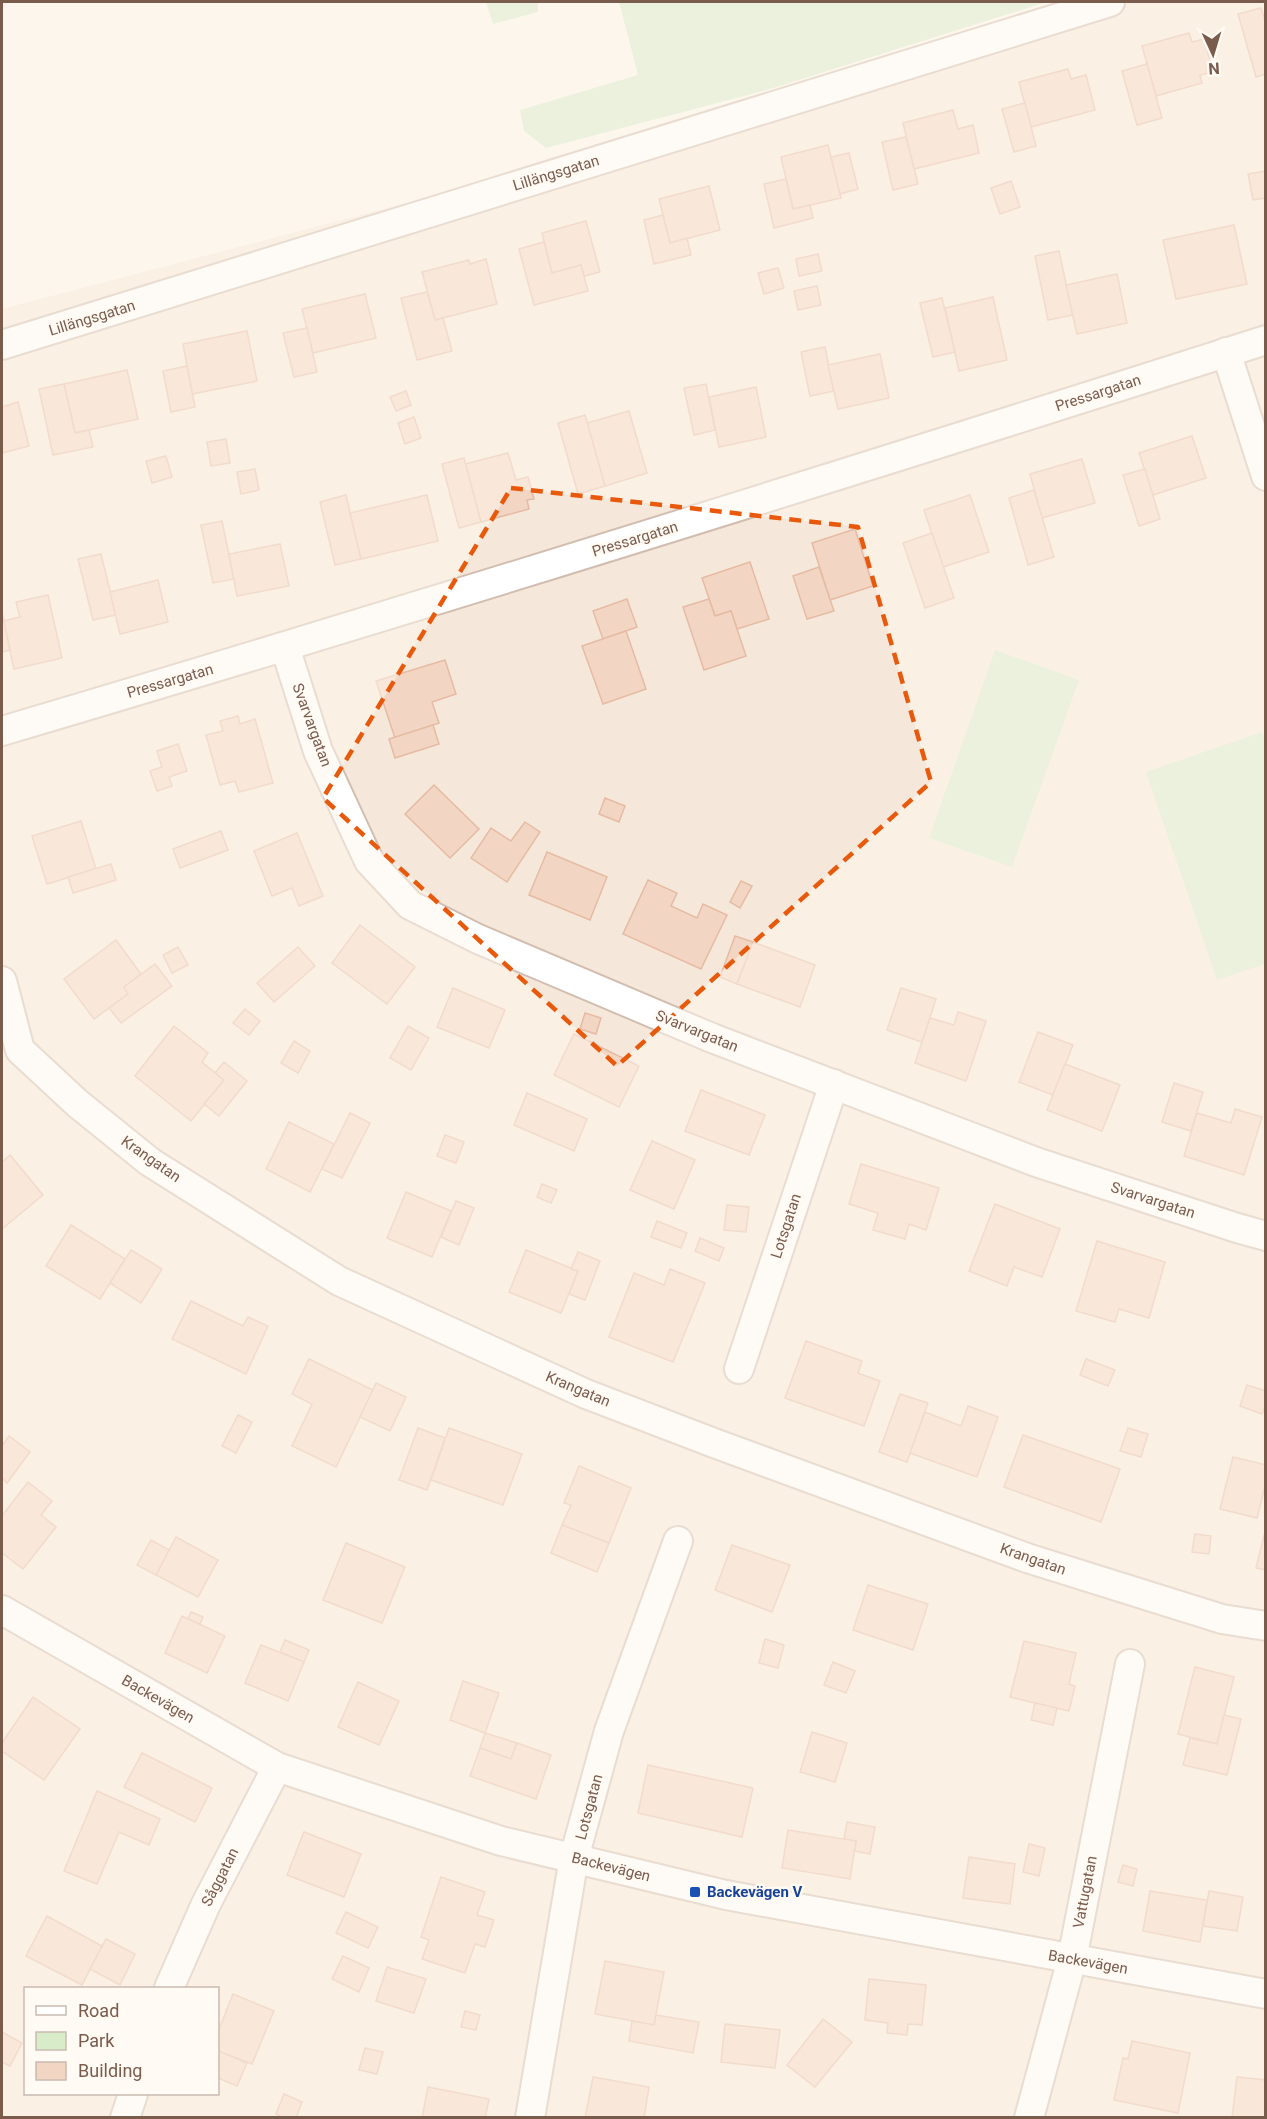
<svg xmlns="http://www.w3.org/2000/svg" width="1267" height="2119" font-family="Roboto,sans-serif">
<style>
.residential{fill:#f5e8da;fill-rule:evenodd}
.green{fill:#d8ecc9}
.building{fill:#f3d5c3;stroke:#e6bba3;stroke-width:1.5}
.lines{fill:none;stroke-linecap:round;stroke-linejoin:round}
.minor-casing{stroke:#d1beb0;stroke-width:32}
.minor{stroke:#fff;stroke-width:28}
.marked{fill:none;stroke:#e8590c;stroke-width:4.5;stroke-dasharray:12 8;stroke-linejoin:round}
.transit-dot{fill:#1a4fb4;stroke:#fffaf3;stroke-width:2}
.labels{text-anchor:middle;stroke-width:5;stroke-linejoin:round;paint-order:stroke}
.street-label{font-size:15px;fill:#7a5c4d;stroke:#fffaf3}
.transit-label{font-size:15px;font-weight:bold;fill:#164399;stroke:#fffaf3;text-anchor:start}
</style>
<rect width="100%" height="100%" fill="#fdf6ec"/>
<path class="residential" d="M1089,2H1265V2117L2,2118V309L441,194ZM26,1988H218V2094H26Z"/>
<g class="green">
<polygon points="486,2 538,2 538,12 493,24"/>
<polygon points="619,2 1047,2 767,90 546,148 524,131 520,110 638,75"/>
<polygon points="995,650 1079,680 1012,867 929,838"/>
<polygon points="1262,732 1266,741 1265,964 1217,980 1146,772"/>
</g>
<g class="building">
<polygon points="1261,8 1266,23 1266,74 1256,77 1238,14"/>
<polygon points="1189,33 1192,42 1204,39 1213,72 1200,75 1202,83 1156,96 1142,46"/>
<polygon points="1147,64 1162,118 1137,125 1122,71"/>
<polygon points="1068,69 1071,79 1086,75 1095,110 1031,127 1019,82"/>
<polygon points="1025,103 1036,146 1014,152 1002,109"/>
<polygon points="953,110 958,129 973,125 979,153 914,169 903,123"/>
<polygon points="906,137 918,184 893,190 882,142"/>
<polygon points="828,145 841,198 793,209 781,157"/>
<polygon points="849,153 858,189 840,194 831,157"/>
<polygon points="1266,171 1266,198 1253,200 1248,174"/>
<polygon points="786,179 793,209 810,205 813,218 774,228 764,184"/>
<polygon points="1011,181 1020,207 1000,214 991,188"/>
<polygon points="709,186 720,230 670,243 659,199"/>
<polygon points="663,215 670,243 687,238 691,255 654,264 644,220"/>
<polygon points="586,221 600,272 584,276 581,265 552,273 542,233"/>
<polygon points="1234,225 1247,284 1176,299 1163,240"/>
<polygon points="544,242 552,273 581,265 588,291 534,305 519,249"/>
<polygon points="1059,251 1073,315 1048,320 1035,256"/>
<polygon points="818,254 822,271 799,276 796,259"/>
<polygon points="486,259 497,304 435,320 422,272 469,260 470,264"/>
<polygon points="778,268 784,288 764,294 758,273"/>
<polygon points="1117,274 1127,323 1077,334 1066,285"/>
<polygon points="817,286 821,305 798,310 794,291"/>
<polygon points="427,292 435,320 443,318 452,351 417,360 401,298"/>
<polygon points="365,294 376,338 313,353 302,309"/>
<polygon points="993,297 1007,360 959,371 945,308"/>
<polygon points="942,298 955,352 933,357 920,303"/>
<polygon points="307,328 317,372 294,377 283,333"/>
<polygon points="247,331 257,381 192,394 183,344"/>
<polygon points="825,347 834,391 810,396 801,352"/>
<polygon points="880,354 889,398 838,409 828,365"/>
<polygon points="187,366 195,407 171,412 163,371"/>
<polygon points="127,370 138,419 75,433 64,384"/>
<polygon points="64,384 75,433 89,430 93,447 53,455 39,389"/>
<polygon points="706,384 715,430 694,435 684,388"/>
<polygon points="756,387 766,437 719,447 709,397"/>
<polygon points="406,391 411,405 396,411 390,397"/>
<polygon points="18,402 29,446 2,453 2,407"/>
<polygon points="629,411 647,473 605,486 587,423"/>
<polygon points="585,415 605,486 578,494 558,423"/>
<polygon points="414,417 421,438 405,444 398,423"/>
<polygon points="1192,436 1206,478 1153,495 1139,453"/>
<polygon points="226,439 230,463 211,466 207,442"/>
<polygon points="508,453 516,480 528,477 534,499 527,500 529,509 481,522 465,464"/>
<polygon points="166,456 172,477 152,483 146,461"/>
<polygon points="464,458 481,522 459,528 442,464"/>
<polygon points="1082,459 1095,503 1042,518 1030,474"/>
<polygon points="255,469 259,490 241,494 237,472"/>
<polygon points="1145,469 1160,519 1139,526 1123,475"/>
<polygon points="1034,490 1054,557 1028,565 1009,498"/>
<polygon points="346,495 361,559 335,565 320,502"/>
<polygon points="427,495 438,541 361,559 350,513"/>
<polygon points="970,495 989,552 943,567 924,510"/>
<polygon points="222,521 234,579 213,583 201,525"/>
<polygon points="855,529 873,586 830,600 812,543"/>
<polygon points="932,533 954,598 925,608 903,543"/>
<polygon points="280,544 289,586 237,596 229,554"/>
<polygon points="101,554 116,615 93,620 78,559"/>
<polygon points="750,562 769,619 737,629 731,611 715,616 702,578"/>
<polygon points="819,567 834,611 807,619 793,576"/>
<polygon points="158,580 168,622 120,634 110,592"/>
<polygon points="48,595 62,658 14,669 3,621 20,617 16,602"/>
<polygon points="627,599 637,627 603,639 593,611"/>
<polygon points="709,599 715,616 731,611 746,656 704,670 683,607"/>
<polygon points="2,612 10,650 2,652"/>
<polygon points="626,631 646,689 603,704 582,646"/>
<polygon points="445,660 456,694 432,702 439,723 395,738 376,681"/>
<polygon points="238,716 240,724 255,719 273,783 239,792 235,781 220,785 206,735 223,731 220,721"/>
<polygon points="433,725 439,744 395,758 389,739"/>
<polygon points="178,744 187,771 169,777 172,786 157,791 150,771 162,767 157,751"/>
<polygon points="434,785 479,829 450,858 405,814"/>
<polygon points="605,798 625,806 619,822 599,814"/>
<polygon points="81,821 96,869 47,884 32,836"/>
<polygon points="525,822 540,832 507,882 471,858 491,828 511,841"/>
<polygon points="221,831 228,850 180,868 173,849"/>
<polygon points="297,833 323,896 299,906 292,888 272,896 254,851"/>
<polygon points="547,852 607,877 590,920 529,895"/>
<polygon points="111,864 116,880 73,893 68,877"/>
<polygon points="648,880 677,893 671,906 697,918 703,904 727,915 701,969 623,934"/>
<polygon points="741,881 752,886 740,908 730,902"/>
<polygon points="360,925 415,967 387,1004 332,963"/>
<polygon points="735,936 753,942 737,984 720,977"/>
<polygon points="116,940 141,974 124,987 128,994 94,1019 64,979"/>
<polygon points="753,942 815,965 800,1007 737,984"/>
<polygon points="178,947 188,965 172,973 163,955"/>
<polygon points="298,947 315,966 274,1002 257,983"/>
<polygon points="155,964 172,986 121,1023 109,1008 128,994 124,987"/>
<polygon points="453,988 505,1010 489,1048 437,1027"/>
<polygon points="901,988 936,999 922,1042 887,1030"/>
<polygon points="245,1009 260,1021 249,1035 233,1023"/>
<polygon points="958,1012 986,1021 966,1081 915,1063 930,1018 954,1025"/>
<polygon points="585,1013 601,1018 596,1034 580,1029"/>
<polygon points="174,1026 208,1053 202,1062 224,1080 191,1121 135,1076"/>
<polygon points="408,1026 429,1038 411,1070 390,1058"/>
<polygon points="1038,1032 1073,1045 1053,1095 1019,1082"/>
<polygon points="574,1034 639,1066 619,1107 554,1075"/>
<polygon points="294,1041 310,1051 298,1073 281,1063"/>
<polygon points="224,1062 247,1081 219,1116 204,1104 224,1080 215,1073"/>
<polygon points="1065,1064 1120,1085 1102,1131 1047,1110"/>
<polygon points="1174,1083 1203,1092 1191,1131 1162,1122"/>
<polygon points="701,1090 765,1115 749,1155 685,1131"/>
<polygon points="527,1093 587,1119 574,1151 514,1125"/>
<polygon points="1235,1109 1262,1117 1244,1175 1184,1156 1197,1113 1231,1123"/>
<polygon points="350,1113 370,1123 342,1178 322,1169"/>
<polygon points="289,1122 334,1144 310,1192 266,1169"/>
<polygon points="445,1135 464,1142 456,1163 437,1156"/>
<polygon points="652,1141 695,1160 674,1209 630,1190"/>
<polygon points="10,1155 43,1195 2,1229 2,1162"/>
<polygon points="861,1164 939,1188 926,1230 909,1224 905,1239 873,1230 878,1213 849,1204"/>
<polygon points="542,1184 557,1190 551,1203 537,1197"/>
<polygon points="406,1192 451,1211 432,1257 387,1238"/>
<polygon points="456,1201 474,1208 459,1245 441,1237"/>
<polygon points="995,1204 1060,1229 1042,1277 1014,1267 1007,1286 969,1271"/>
<polygon points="727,1205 749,1207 746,1232 724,1230"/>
<polygon points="657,1221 687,1233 681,1248 651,1237"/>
<polygon points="71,1225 125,1259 100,1299 46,1266"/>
<polygon points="700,1238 724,1248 719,1261 695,1251"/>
<polygon points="1097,1241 1165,1262 1149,1318 1119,1309 1115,1322 1076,1311"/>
<polygon points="131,1250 162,1269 141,1303 110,1283"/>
<polygon points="526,1250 578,1271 561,1313 509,1292"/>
<polygon points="578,1252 600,1261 585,1300 569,1294 578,1271 571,1269"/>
<polygon points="670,1269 705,1283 673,1362 609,1337 634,1273 664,1285"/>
<polygon points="191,1301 243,1326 248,1317 268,1326 246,1374 172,1339"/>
<polygon points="806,1341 862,1361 858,1373 880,1381 864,1426 785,1398"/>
<polygon points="309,1359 373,1390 336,1467 292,1446 312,1404 292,1394"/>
<polygon points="1086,1359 1115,1370 1108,1386 1080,1375"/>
<polygon points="376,1383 406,1397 390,1431 360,1417"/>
<polygon points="1247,1385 1266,1391 1266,1404 1262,1414 1240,1406"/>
<polygon points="900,1394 928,1403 907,1462 879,1452"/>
<polygon points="968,1406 998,1417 977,1477 910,1453 925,1412 961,1426"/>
<polygon points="238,1415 252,1422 236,1453 222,1446"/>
<polygon points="418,1428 445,1438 427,1490 399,1480"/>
<polygon points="449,1428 522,1454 503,1505 431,1480"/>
<polygon points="1128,1428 1148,1434 1141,1457 1120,1451"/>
<polygon points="1023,1435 1120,1469 1101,1522 1004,1487"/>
<polygon points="9,1436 30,1452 7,1483 2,1478 2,1446"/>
<polygon points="1233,1457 1266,1465 1266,1482 1257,1518 1220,1509"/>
<polygon points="579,1466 631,1488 609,1543 562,1525 571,1505 564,1503"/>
<polygon points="28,1482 52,1501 41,1515 56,1527 23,1569 2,1553 2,1516"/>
<polygon points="562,1525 609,1543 597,1572 551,1553"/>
<polygon points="1265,1532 1266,1532 1266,1570 1256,1568"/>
<polygon points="1195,1534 1211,1536 1209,1554 1192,1552"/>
<polygon points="176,1537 218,1560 198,1597 156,1575"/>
<polygon points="151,1540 169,1550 156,1575 137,1565"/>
<polygon points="346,1543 405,1567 382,1623 323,1600"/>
<polygon points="732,1545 790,1565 772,1612 715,1590"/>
<polygon points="868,1585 928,1604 913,1650 853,1630"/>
<polygon points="191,1612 203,1617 200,1624 188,1619"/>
<polygon points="182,1616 225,1636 207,1673 165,1653"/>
<polygon points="765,1639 784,1645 778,1668 759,1663"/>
<polygon points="285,1640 309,1650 304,1662 280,1652"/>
<polygon points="1024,1641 1076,1653 1069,1684 1075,1686 1069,1711 1010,1697"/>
<polygon points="261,1645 304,1662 288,1701 245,1683"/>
<polygon points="833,1662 855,1671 846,1693 824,1685"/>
<polygon points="1195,1667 1234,1677 1217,1744 1178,1734"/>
<polygon points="463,1681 499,1693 485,1733 450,1720"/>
<polygon points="358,1682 399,1701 379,1745 338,1727"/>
<polygon points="33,1697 80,1729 44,1780 2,1751 2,1743"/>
<polygon points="1035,1703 1057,1708 1053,1725 1031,1720"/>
<polygon points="1224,1715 1241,1719 1227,1775 1183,1765 1190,1738 1217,1744"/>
<polygon points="812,1732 847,1743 835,1782 800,1772"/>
<polygon points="485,1733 517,1743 511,1759 480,1748"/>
<polygon points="517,1743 551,1755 536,1799 470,1776 480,1748 511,1759"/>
<polygon points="142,1753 212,1788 195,1822 124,1787"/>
<polygon points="648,1765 753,1788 742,1837 638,1813"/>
<polygon points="97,1791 160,1819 149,1845 119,1832 97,1884 64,1871"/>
<polygon points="847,1822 875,1827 870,1854 854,1851 856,1841 844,1839"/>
<polygon points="788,1830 856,1841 850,1879 782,1868"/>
<polygon points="304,1832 361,1854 344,1897 287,1875"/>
<polygon points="1029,1844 1045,1848 1039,1876 1023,1872"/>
<polygon points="969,1857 1015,1864 1010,1904 963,1898"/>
<polygon points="1123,1865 1137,1869 1133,1886 1118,1882"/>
<polygon points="441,1877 485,1892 477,1915 494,1920 485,1947 475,1944 465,1973 422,1959 429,1940 421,1937"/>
<polygon points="1150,1891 1207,1900 1200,1942 1143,1931"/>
<polygon points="1209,1891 1243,1897 1237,1931 1203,1926"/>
<polygon points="346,1912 378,1927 368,1948 336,1933"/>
<polygon points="47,1916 102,1946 82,1985 26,1956"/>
<polygon points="106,1939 135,1954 120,1985 90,1969"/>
<polygon points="343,1956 369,1968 359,1992 332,1979"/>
<polygon points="605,1961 664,1972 654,2025 595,2014"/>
<polygon points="387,1967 426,1979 414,2013 376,2001"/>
<polygon points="869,1979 926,1985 922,2025 908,2024 907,2035 887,2033 888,2023 865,2020"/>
<polygon points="233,1994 274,2011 252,2064 218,2051 218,2032"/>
<polygon points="465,2011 480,2015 476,2030 461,2027"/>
<polygon points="656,2015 699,2022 693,2053 629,2041 632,2021 654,2025"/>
<polygon points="823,2019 852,2042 815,2087 787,2065"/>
<polygon points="725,2024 780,2030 775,2068 721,2062"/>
<polygon points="2,2032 22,2043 10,2066 2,2062"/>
<polygon points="1132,2041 1190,2053 1178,2113 1114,2100 1123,2058 1128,2059"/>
<polygon points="365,2048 383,2052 377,2074 359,2070"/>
<polygon points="218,2051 247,2063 237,2086 218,2078"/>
<polygon points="593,2077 649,2087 644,2118 585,2118"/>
<polygon points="1237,2077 1266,2080 1266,2118 1232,2118"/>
<polygon points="428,2087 489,2099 485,2118 422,2118"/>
<polygon points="284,2094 302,2102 296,2118 284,2118 276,2114"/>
</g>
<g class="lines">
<g class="minor-casing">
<g id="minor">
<polyline points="2,345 1110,2"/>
<polyline points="1226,352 1266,476"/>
<polyline points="285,647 318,751 369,861 410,905 478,939 712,1038 1036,1162 1237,1228 1266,1236"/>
<path d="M2,731C425,606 845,474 1266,340"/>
<polyline points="2,981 20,1050 77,1103 150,1162 339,1281 586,1394 714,1443 1027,1558 1222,1619 1266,1626"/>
<polyline points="739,1369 834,1084"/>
<polyline points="2,1610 277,1767 501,1841 726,1895 1266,1994"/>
<polyline points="169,1988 206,1904 277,1767"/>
<polyline points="125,2118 133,2094"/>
<polyline points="530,2118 574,1858 609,1731 678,1541"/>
<polyline points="1029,2118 1072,1959 1130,1664"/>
</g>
</g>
<use href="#minor" class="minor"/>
</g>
<path d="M0 0H1267V2119H0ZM511,488L858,527L931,782L617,1066L323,798Z" fill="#fdf6ec" fill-opacity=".55" fill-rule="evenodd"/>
<path class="marked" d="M511,488L858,527L931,782L617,1066L323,798Z"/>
<rect class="transit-dot" x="689" y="1886" width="12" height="12" rx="3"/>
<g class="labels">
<g class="street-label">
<text transform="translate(556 173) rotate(-17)" y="5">Lillängsgatan</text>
<text transform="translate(92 318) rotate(-17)" y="5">Lillängsgatan</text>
<text transform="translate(1098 393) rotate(-18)" y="5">Pressargatan</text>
<text transform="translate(635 539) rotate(-17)" y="5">Pressargatan</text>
<text transform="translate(170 681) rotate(-16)" y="5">Pressargatan</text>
<text transform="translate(312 725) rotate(70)" y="5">Svarvargatan</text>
<text transform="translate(697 1031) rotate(22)" y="5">Svarvargatan</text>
<text transform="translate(151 1159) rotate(35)" y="5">Krangatan</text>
<text transform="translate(1153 1200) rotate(18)" y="5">Svarvargatan</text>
<text transform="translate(786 1226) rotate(-72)" y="5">Lotsgatan</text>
<text transform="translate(578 1389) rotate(23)" y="5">Krangatan</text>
<text transform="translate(1033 1559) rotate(19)" y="5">Krangatan</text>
<text transform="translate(158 1699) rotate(30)" y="5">Backevägen</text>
<text transform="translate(589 1807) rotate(-75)" y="5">Lotsgatan</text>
<text transform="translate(611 1867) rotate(14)" y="5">Backevägen</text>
<text transform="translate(220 1877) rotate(-63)" y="5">Såggatan</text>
<text transform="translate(1085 1892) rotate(-79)" y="5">Vattugatan</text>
<text transform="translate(1088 1962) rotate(10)" y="5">Backevägen</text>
</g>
<g class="transit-label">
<text x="707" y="1897">Backevägen V</text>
</g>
</g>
<rect width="1267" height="2119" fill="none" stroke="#7a5c4d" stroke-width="6"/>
<rect x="24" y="1987" width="195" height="108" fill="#fffaf3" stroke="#cabbb1" stroke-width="1.5"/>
<rect x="36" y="2006" width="30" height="9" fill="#ffffff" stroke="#cabbb1" stroke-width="1.5"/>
<text x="78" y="2017" font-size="18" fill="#7a5c4d">Road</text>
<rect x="36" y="2032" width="30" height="18" fill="#d8ecc9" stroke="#cabbb1" stroke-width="1.5"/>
<text x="78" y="2047" font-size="18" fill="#7a5c4d">Park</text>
<rect x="36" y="2062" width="30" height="18" fill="#f3d5c3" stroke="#cabbb1" stroke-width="1.5"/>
<text x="78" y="2077" font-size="18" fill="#7a5c4d">Building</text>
<g transform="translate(1213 54) rotate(176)" stroke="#fffaf3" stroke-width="4.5" paint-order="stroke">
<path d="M0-4.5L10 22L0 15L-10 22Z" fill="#7a5c4d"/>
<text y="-9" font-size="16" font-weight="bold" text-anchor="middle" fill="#7a5c4d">N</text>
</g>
</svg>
